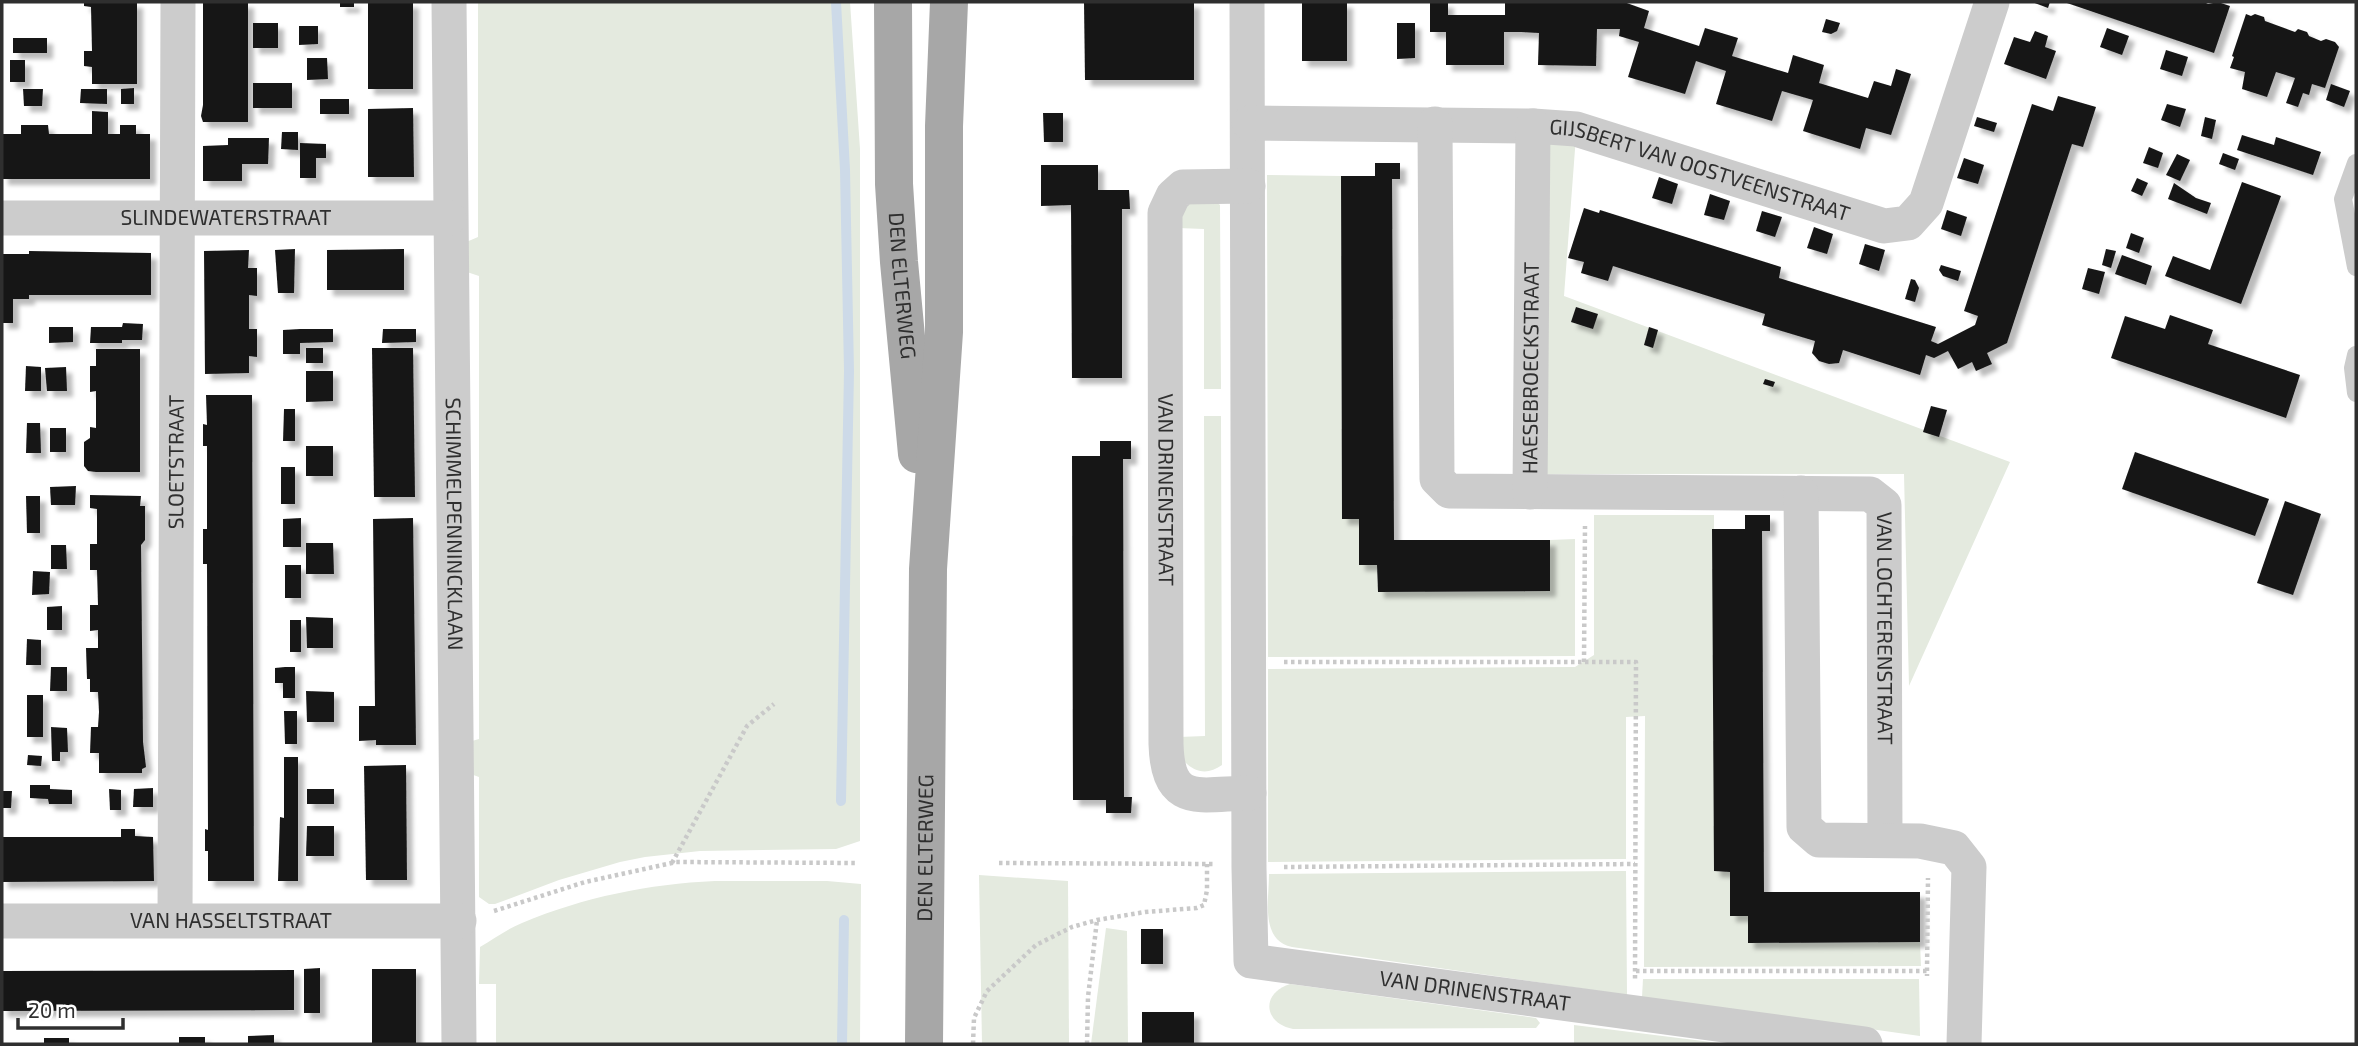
<svg xmlns="http://www.w3.org/2000/svg" width="2358" height="1046" font-family="'Exo 2',sans-serif">
<style>
.green{fill:#e4eadf}
.lines{fill:none;stroke-linecap:round;stroke-linejoin:round}
.stream{stroke:#cddae8;stroke-width:10}
.building{fill:#161616;filter:url(#shadow)}
.path{stroke:#c9c9c9;stroke-width:4.5;stroke-dasharray:3.5 3.5;stroke-linecap:butt}
.lane{stroke:#ccc;stroke-width:18}
.street{stroke:#ccc;stroke-width:35}
.primary{stroke:#a7a7a7;stroke-width:38}
.labels{text-anchor:middle;stroke-width:7;stroke-linejoin:round;paint-order:stroke}
.street-label{font-size:21px;fill:#2f2f2f;stroke:#fff}
</style>
<defs>
<filter id="shadow"><feDropShadow dx="6" dy="6" stdDeviation="2" flood-color="#0004"/></filter>
</defs>
<rect width="100%" height="100%" fill="#fff"/>
<g class="green">
<polygon points="478,2 850,2 860,149 860,841 836,849 700,851 645,857 620,862 559,880 495,904 489,904 479,897 479,777 465,772 465,743 479,739 479,276 464,271 464,243 478,237"/>
<polygon points="1576,136 1564,296 2010,462 1909,686 1904,474 1544,474 1544,137"/>
<polygon points="1267,175 1341,176 1342,519 1359,519 1359,565 1377,565 1378,592 1550,591 1550,540 1575,539 1575,656 1268,657"/>
<polygon points="1193,201 1215,201 1220,205 1221,389 1204,389 1204,229 1178,228 1184,208"/>
<path d="M1204,416H1221L1222,765C1207,776 1193,772 1182,759L1179,737L1205,736Z"/>
<polygon points="1594,515 1714,515 1714,871 1730,872 1730,916 1748,916 1748,943 1920,942 1921,966 1644,967 1645,716 1626,717 1626,859 1268,862 1268,669 1575,667 1594,655"/>
<path d="M1626,871L1627,995L1292,947C1260,940 1269,900 1269,874Z"/>
<polygon points="979,875 1068,881 1069,1044 982,1044"/>
<path d="M715,881H827L861,884L860,1044H496V984H479L480,947C494,939 507,929 522,923C584,897 649,884 715,881Z"/>
<polygon points="1106,928 1127,931 1128,1044 1091,1044"/>
<polygon points="1643,979 1919,979 1920,1036 1642,997"/>
<path d="M1290,984L1536,1018L1540,1023L1536,1028L1293,1029C1263,1023 1261,993 1290,984Z"/>
<polygon points="1574,1025 1727,1044 1574,1044"/>
</g>
<g class="lines">
<g class="stream">
<polyline points="836,2 845,170 849,371 841,801"/>
<polyline points="842,1044 844,920"/>
</g>
</g>
<g class="building">
<polygon points="84,2 137,2 137,84 92,84 92,67 84,66 84,51 92,51 91,7 84,6"/>
<polygon points="203,2 248,2 248,122 203,122 201,116 203,105"/>
<rect x="340" y="2" width="14" height="5"/>
<rect x="368" y="2" width="45" height="87"/>
<polygon points="1084,2 1194,2 1194,80 1085,80"/>
<rect x="1302" y="2" width="45" height="59"/>
<polygon points="1430,2 1448,2 1448,15 1505,15 1505,2 1624,2 1649,11 1644,28 1699,46 1705,28 1738,38 1732,56 1788,73 1793,55 1824,65 1819,83 1868,98 1874,81 1891,86 1896,69 1911,74 1891,135 1866,128 1860,149 1803,131 1813,100 1782,91 1772,121 1716,104 1726,71 1696,61 1685,94 1628,77 1639,42 1619,36 1620,29 1597,29 1596,66 1538,65 1539,33 1521,32 1504,32 1504,65 1446,65 1446,32 1430,32"/>
<polygon points="2032,2 2050,2 2048,8"/>
<polygon points="2064,2 2204,2 2208,4 2218,2 2230,6 2214,53"/>
<polygon points="2246,14 2251,16 2255,14 2264,17 2265,21 2295,32 2298,29 2307,32 2309,36 2321,41 2326,39 2335,42 2339,47 2325,88 2312,84 2309,95 2303,93 2298,107 2286,103 2295,78 2276,72 2267,97 2242,89 2245,72 2230,68 2234,57 2232,56"/>
<polygon points="1826,19 1840,23 1837,31 1831,34 1822,32"/>
<rect x="253" y="23" width="25" height="25"/>
<polygon points="1397,23 1415,23 1415,58 1397,59"/>
<polygon points="299,26 318,26 318,44 299,45"/>
<polygon points="2107,28 2129,36 2122,55 2100,47"/>
<polygon points="2035,31 2048,36 2045,47 2056,51 2046,79 2004,64 2014,37 2030,42"/>
<rect x="13" y="38" width="34" height="15"/>
<polygon points="2166,50 2188,57 2182,76 2160,69"/>
<polygon points="307,58 327,58 328,79 307,80"/>
<rect x="10" y="60" width="15" height="22"/>
<rect x="253" y="83" width="39" height="25"/>
<polygon points="2331,84 2350,91 2344,107 2326,100"/>
<polygon points="134,88 134,104 121,104 121,89"/>
<polygon points="23,89 43,89 42,106 24,106"/>
<polygon points="81,89 107,89 107,104 80,103"/>
<polygon points="2058,96 2096,107 2083,147 2072,144 2007,343 1987,353 1992,364 1976,371 1972,362 1958,369 1948,351 1934,358 1926,355 1920,375 1843,350 1839,363 1829,364 1819,361 1812,353 1815,341 1762,325 1765,314 1613,266 1608,281 1581,273 1584,262 1568,258 1584,208 1599,213 1600,210 1781,267 1779,278 1936,327 1931,341 1938,344 1975,325 1978,316 1964,311 2032,104 2053,111"/>
<rect x="320" y="99" width="29" height="15"/>
<polygon points="2167,104 2186,109 2180,127 2161,120"/>
<polygon points="413,108 414,177 368,177 368,109"/>
<polygon points="92,111 108,112 108,134 120,134 120,125 136,125 136,134 150,134 150,179 2,179 2,134 21,134 21,125 48,125 49,134 92,134"/>
<polygon points="1043,113 1063,113 1063,142 1044,142"/>
<polygon points="1977,117 1997,123 1994,132 1974,126"/>
<polygon points="2205,117 2216,120 2212,139 2201,136"/>
<polygon points="282,132 298,132 298,150 281,149"/>
<polygon points="2242,135 2274,145 2276,137 2321,152 2313,175 2237,150"/>
<polygon points="228,138 269,138 268,164 242,164 242,181 203,181 203,146 228,145"/>
<polygon points="300,143 326,144 326,158 316,158 316,178 300,178"/>
<polygon points="2149,147 2163,153 2158,168 2143,163"/>
<polygon points="2223,153 2239,159 2235,170 2219,164"/>
<polygon points="2177,154 2190,160 2180,181 2166,175"/>
<polygon points="1964,158 1984,165 1978,184 1957,178"/>
<polygon points="1375,163 1400,163 1400,179 1392,179 1394,540 1550,540 1550,591 1378,592 1377,565 1359,565 1359,519 1342,519 1341,176 1375,176"/>
<polygon points="1041,165 1098,165 1098,190 1129,190 1130,209 1122,209 1122,378 1072,378 1071,205 1041,206"/>
<polygon points="1659,177 1678,184 1672,204 1652,198"/>
<polygon points="2137,178 2148,183 2142,196 2131,191"/>
<polygon points="2242,182 2281,196 2241,304 2165,276 2173,256 2210,270"/>
<polygon points="2174,183 2196,198 2211,203 2207,214 2168,199"/>
<polygon points="1710,194 1730,201 1724,220 1704,215"/>
<polygon points="1947,210 1967,217 1961,236 1941,229"/>
<polygon points="1762,211 1782,217 1775,237 1756,231"/>
<polygon points="1814,227 1833,234 1827,254 1807,248"/>
<polygon points="2131,233 2144,238 2139,253 2126,248"/>
<polygon points="1865,244 1885,250 1879,271 1859,264"/>
<polygon points="295,249 294,293 278,293 275,250"/>
<polygon points="404,249 404,290 327,290 327,250"/>
<polygon points="2106,249 2116,251 2111,268 2102,265"/>
<polygon points="249,250 248,268 257,268 257,296 249,295 249,329 257,329 257,357 249,356 249,373 205,374 204,251"/>
<polygon points="29,251 151,253 151,295 29,295 29,299 13,299 13,323 2,323 2,254 29,254"/>
<polygon points="2122,255 2152,266 2146,285 2115,274"/>
<polygon points="1941,265 1961,271 1958,281 1943,276 1939,270"/>
<polygon points="2088,268 2105,272 2099,294 2082,289"/>
<polygon points="1911,279 1915,280 1919,288 1915,302 1905,299"/>
<polygon points="1576,307 1598,314 1593,329 1571,322"/>
<polygon points="2170,315 2213,330 2208,344 2300,375 2286,418 2111,358 2125,316 2165,329"/>
<polygon points="123,323 143,324 142,340 122,340 122,343 90,343 91,327 122,327"/>
<polygon points="49,327 73,327 73,342 49,343"/>
<polygon points="1649,327 1658,330 1653,348 1644,345"/>
<polygon points="300,329 333,329 333,342 300,343 300,354 283,354 283,330"/>
<polygon points="383,329 416,329 416,342 382,343"/>
<rect x="306" y="348" width="17" height="15"/>
<polygon points="372,348 413,348 415,497 374,497"/>
<polygon points="96,349 140,349 140,472 96,472 88,471 84,466 84,442 90,438 90,427 96,428 96,391 90,392 90,366 96,366"/>
<polygon points="26,366 41,367 41,391 25,391"/>
<polygon points="66,367 67,391 47,391 45,368"/>
<polygon points="306,371 333,371 333,401 306,402"/>
<polygon points="1765,379 1775,382 1773,387 1763,384"/>
<polygon points="206,395 252,395 254,881 208,881 208,851 205,851 205,829 208,830 207,564 203,564 203,529 207,529 207,446 203,446 203,424 207,425"/>
<polygon points="1931,406 1947,410 1939,437 1923,432"/>
<polygon points="284,409 295,409 295,441 283,441"/>
<polygon points="27,423 40,423 41,453 26,453"/>
<rect x="50" y="428" width="16" height="24"/>
<polygon points="1100,441 1131,441 1131,459 1123,459 1124,797 1132,797 1131,813 1106,813 1106,800 1073,800 1072,456 1100,456"/>
<rect x="306" y="446" width="27" height="30"/>
<polygon points="2135,452 2269,499 2255,536 2122,489"/>
<rect x="281" y="467" width="14" height="37"/>
<polygon points="76,486 75,505 51,505 50,487"/>
<polygon points="90,495 141,496 140,506 145,506 145,540 141,545 143,742 146,767 142,769 142,773 99,773 99,753 90,753 91,727 98,727 99,712 98,692 90,692 90,679 87,679 86,648 98,648 98,630 90,631 90,605 98,605 97,570 90,570 90,544 97,544 97,509 90,508"/>
<polygon points="26,496 40,496 40,533 27,533"/>
<polygon points="2285,501 2321,514 2293,595 2257,583"/>
<polygon points="1745,515 1770,515 1770,531 1762,531 1764,892 1920,892 1920,942 1748,943 1748,916 1730,916 1730,872 1714,871 1712,529 1745,529"/>
<polygon points="301,518 301,547 283,547 283,519"/>
<polygon points="413,518 416,745 376,745 376,740 359,741 359,706 375,706 373,519"/>
<polygon points="306,543 333,543 334,574 306,574"/>
<polygon points="51,545 66,545 67,569 51,569"/>
<rect x="285" y="565" width="16" height="33"/>
<polygon points="33,571 50,572 49,594 32,595"/>
<polygon points="62,606 62,630 47,630 47,607"/>
<polygon points="306,617 333,618 333,648 307,648"/>
<rect x="290" y="620" width="11" height="32"/>
<polygon points="27,639 41,640 41,665 26,665"/>
<polygon points="51,667 67,667 67,691 50,691"/>
<polygon points="285,667 295,667 295,698 283,698 283,683 275,683 275,668"/>
<polygon points="306,691 334,692 334,722 307,722"/>
<rect x="27" y="695" width="16" height="42"/>
<polygon points="284,711 297,711 297,744 285,744"/>
<polygon points="51,727 67,728 68,752 60,752 60,761 52,761"/>
<polygon points="28,755 42,756 41,766 27,765"/>
<polygon points="284,757 298,757 298,881 278,881 280,817 284,818"/>
<polygon points="406,765 407,880 366,880 364,766"/>
<polygon points="30,785 50,785 50,789 72,790 72,804 49,804 48,799 30,798"/>
<polygon points="153,788 153,807 133,807 134,789"/>
<polygon points="109,789 121,790 121,810 110,810"/>
<rect x="307" y="789" width="27" height="15"/>
<polygon points="2,791 12,791 11,808 2,808"/>
<polygon points="307,826 334,826 334,856 306,856"/>
<polygon points="121,829 135,829 135,836 153,837 154,881 2,882 2,837 121,837"/>
<rect x="1141" y="929" width="22" height="35"/>
<polygon points="320,968 320,1013 304,1013 304,969"/>
<rect x="372" y="969" width="44" height="75"/>
<polygon points="294,970 294,1010 2,1011 2,971"/>
<rect x="1142" y="1012" width="52" height="32"/>
<polygon points="274,1035 274,1044 248,1044 248,1036"/>
<rect x="179" y="1037" width="26" height="7"/>
<rect x="44" y="1038" width="25" height="6"/>
</g>
<g class="lines">
<g class="path">
<polyline points="1284,662 1636,662 1635,980"/>
<polyline points="1584,662 1585,526"/>
<polyline points="672,863 747,726 774,704"/>
<polyline points="999,863 1216,864"/>
<polyline points="1284,867 1635,864"/>
<polyline points="494,911 585,882 676,862 858,863"/>
<polyline points="1636,971 1927,971 1927,976"/>
<polyline points="1927,971 1928,878"/>
<polyline points="973,1044 974,1018 987,991 1036,945 1072,927 1097,920 1145,912 1197,908 1204,905 1207,890 1207,864"/>
<polyline points="1087,1044 1088,997 1097,920"/>
</g>
<g class="lane">
<polyline points="2356,163 2343,199 2356,267"/>
<polyline points="2356,355 2353,368 2356,393"/>
</g>
<g class="street">
<path id="s1" d="M449,2L459,1044"/>
<path id="s2" d="M1247,2L1249,868L1251,961L1865,1044"/>
<path id="s3" d="M1249,123L1533,126L1576,129L1884,226L1908,223L1926,203L1992,2"/>
<path id="s4" d="M1435,124L1437,479L1449,491L1870,494L1884,505L1885,840"/>
<path id="s5" d="M1248,186L1183,187L1173,196L1165,213L1166,744C1168,808 1199,794 1249,793"/>
<path id="s6" d="M2,218H449"/>
<path id="s7" d="M1530,492L1533,126"/>
<polyline points="1801,493 1804,827 1819,840 1920,841 1954,848 1969,867 1964,1044"/>
<path id="s8" d="M175,920L178,2"/>
<path id="s9" d="M2,921H459"/>
</g>
<g class="primary">
<path id="s10" d="M893,2L894,184L899,262L917,454"/>
<path id="s11" d="M924,1044L928,569L944,332V126L949,2"/>
</g>
</g>
<g class="labels">
<g class="street-label">
<text dy="7" stroke="none"><textPath href="#s3" startOffset="457">GIJSBERT VAN OOSTVEENSTRAAT</textPath></text>
<text dy="7" stroke="none"><textPath href="#s6" startOffset="224">SLINDEWATERSTRAAT</textPath></text>
<text dy="7" stroke="none"><textPath href="#s10" startOffset="284">DEN ELTERWEG</textPath></text>
<text dy="7" stroke="none"><textPath href="#s7" startOffset="124">HAESEBROECKSTRAAT</textPath></text>
<text dy="7" stroke="none"><textPath href="#s8" startOffset="458">SLOETSTRAAT</textPath></text>
<text dy="7" stroke="none"><textPath href="#s5" startOffset="374">VAN DRINENSTRAAT</textPath></text>
<text dy="7" stroke="none"><textPath href="#s1" startOffset="522">SCHIMMELPENNINCKLAAN</textPath></text>
<text dy="7" stroke="none"><textPath href="#s4" startOffset="934">VAN LOCHTERENSTRAAT</textPath></text>
<text dy="7" stroke="none"><textPath href="#s11" startOffset="196">DEN ELTERWEG</textPath></text>
<text dy="7" stroke="none"><textPath href="#s9" startOffset="229">VAN HASSELTSTRAAT</textPath></text>
<text dy="7" stroke="none"><textPath href="#s2" startOffset="1185">VAN DRINENSTRAAT</textPath></text>
</g>
</g>
<rect width="2358" height="1046" fill="none" stroke="#2f2f2f" stroke-width="7"/>
<path d="M18 1018v10h105v-10" fill="none" stroke="#2f2f2f" stroke-width="3.5"/>
<text x="28" y="1018" font-size="21" fill="#2f2f2f" stroke="#ffffff" stroke-width="5" paint-order="stroke">20 m</text>
</svg>
